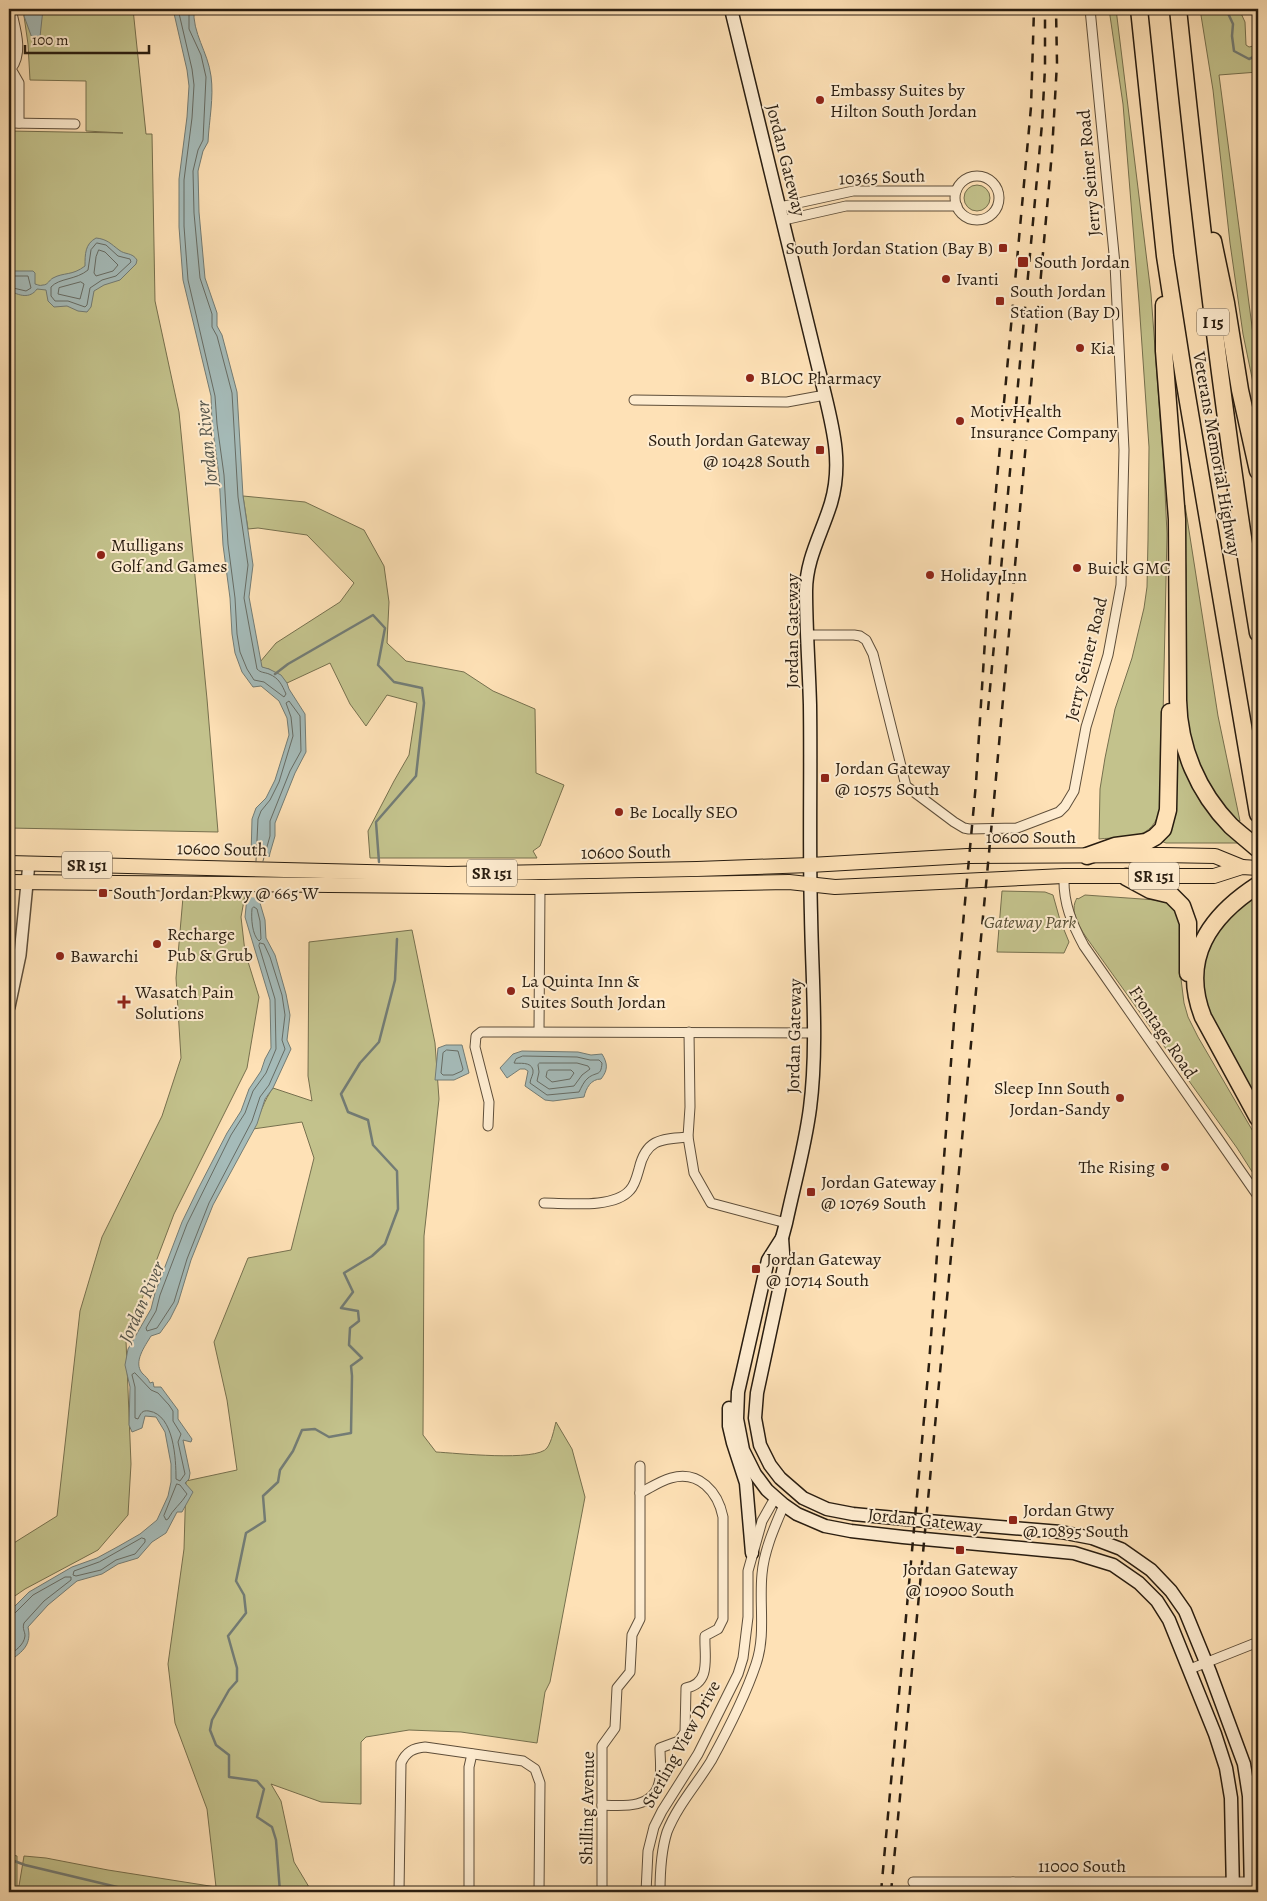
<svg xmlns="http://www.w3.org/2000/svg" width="1267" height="1901" font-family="Alegreya,serif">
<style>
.green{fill:#c3c28c;stroke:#76704e}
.water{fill:#a5bbb9;stroke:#737c75}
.pier{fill:#fee1b6}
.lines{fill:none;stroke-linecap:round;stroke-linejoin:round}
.shore{stroke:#676c64;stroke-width:1}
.stream{stroke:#737c75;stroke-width:2.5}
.minor-casing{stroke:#5e4e3a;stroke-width:11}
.tertiary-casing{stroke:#5e4e3a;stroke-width:14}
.secondary-casing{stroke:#291d10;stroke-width:15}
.primary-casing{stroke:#291d10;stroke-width:16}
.motorway-casing{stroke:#291d10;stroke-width:19}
.minor{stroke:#feecd0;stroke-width:9}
.tertiary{stroke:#feecd0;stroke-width:11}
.secondary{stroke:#feecd0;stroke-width:12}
.primary{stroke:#fee1b6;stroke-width:14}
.motorway{stroke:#fee1b6;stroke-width:16}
.rail{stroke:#291d10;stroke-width:2.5;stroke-dasharray:9 9;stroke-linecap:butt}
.poi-dot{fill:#8f2418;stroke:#feecd0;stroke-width:2}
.labels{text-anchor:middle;stroke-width:4;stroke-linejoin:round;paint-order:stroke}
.shield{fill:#feecd0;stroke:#695b4a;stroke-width:1}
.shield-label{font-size:16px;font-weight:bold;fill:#291d10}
.poi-label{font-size:18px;fill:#291d10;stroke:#feecd0;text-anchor:start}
.street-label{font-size:18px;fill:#291d10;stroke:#feecd0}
.park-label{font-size:18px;font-style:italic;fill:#574f35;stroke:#feecd0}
.water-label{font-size:19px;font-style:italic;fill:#54544b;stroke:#feecd0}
</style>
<rect width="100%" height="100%" fill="#fee1b6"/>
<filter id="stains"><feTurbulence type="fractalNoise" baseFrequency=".004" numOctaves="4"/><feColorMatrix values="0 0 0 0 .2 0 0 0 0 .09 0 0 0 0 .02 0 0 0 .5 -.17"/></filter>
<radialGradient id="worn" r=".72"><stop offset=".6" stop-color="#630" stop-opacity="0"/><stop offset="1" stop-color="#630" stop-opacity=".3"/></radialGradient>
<g class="green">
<polygon points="23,9 133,9 146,134 152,134 155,301 179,412 207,699 218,832 9,828 9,131 123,133 86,131 86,81 30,80 28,44"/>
<path d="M1109,9H1116L1151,294L1164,470L1167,534L1161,807C1152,842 1129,836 1099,839L1100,789L1105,758L1115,709L1132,658L1144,608L1147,587L1148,540L1149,447L1139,302L1123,104Z"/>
<polygon points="1200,9 1239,9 1245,22 1246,45 1249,47 1258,45 1258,72 1219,75 1253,334 1255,348 1258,348 1258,407 1243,334 1230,243 1213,90"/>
<circle cx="977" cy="198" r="13"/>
<polygon points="243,496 305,502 364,530 384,566 389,602 387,643 406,661 464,672 493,691 535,709 536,773 564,785 540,846 533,851 537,858 370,858 368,831 394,781 409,755 417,703 387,695 366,726 350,704 330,663 287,683 269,669 262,668 260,662 276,643 340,602 354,583 307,535 258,528 248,529"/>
<polygon points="1185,505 1218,716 1240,821 1236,820 1222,806 1201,771 1188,733 1184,704 1186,569 1182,507"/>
<polygon points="1173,740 1241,843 1166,843 1161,841"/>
<polygon points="1002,891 1045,892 1053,895 1060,920 1069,942 1064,953 997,952"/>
<polygon points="245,895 241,917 245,952 259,997 247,1068 174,1214 126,1341 131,1464 128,1515 98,1550 25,1589 9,1600 9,1546 57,1516 80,1311 102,1237 162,1116 181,1058 176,978 183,897"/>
<path d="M1085,895L1156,900L1166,902L1172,906L1174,905L1182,929L1181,979L1184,1003L1188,1017L1198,1037L1258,1140V1181L1237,1148L1086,937C1079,926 1069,911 1077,898L1078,899Z"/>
<polygon points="1253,897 1258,934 1258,1101 1214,1025 1204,1001 1202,974 1209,947 1220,926"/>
<path d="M412,930L435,1043L439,1099L424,1236L423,1435L436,1452C455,1453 537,1462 547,1448C552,1441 554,1429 556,1422L572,1449L585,1497L550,1682L545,1692L537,1743L461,1732L409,1730L366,1737L361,1742V1804L321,1802L271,1784L281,1801L294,1862L312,1892H9V1854L17,1856V1886H19L24,1856L46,1858L108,1870L216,1887L207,1809L175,1723L168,1664L184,1549L186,1481L237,1470L227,1400L214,1342L248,1258L291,1250L314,1158L302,1122L253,1129C260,1115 264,1100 273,1088L312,1101L308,1076L309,942Z"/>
</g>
<g class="water">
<polygon points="26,9 43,9 40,37 32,38 24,16"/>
<path d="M173,9H194C192,33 208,52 211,76C214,97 209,121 208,142L203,151L198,171L199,212L205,278L217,313V326L222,335L237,392L243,496L253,565L249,597L262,667L269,669L281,675L287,683L289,689L305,714L306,752L295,773L275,823V836L270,853L260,903L265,920L266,938L275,955L286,994L290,1015L287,1040L291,1049L273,1088L265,1099L257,1124L213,1205L191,1260L178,1303L170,1319L160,1333L151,1336C145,1346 133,1362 142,1373C146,1377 148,1378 150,1383L153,1382L154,1387H161L178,1410V1419L192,1439L191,1442L183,1440L190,1473L189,1479L185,1483L193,1492L182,1512H177L166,1533L152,1542L138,1558L118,1564L102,1574L77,1581L48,1605L28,1627C32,1644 23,1652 9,1661V1612L29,1592L72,1567L97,1558L119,1546L140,1534L157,1520L168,1496L171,1482V1464L165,1432L156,1417L145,1416L142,1428L132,1432L129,1425L130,1387L125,1365L128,1349L151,1309L155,1293L182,1222L198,1189L227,1133L241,1111L249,1089L261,1071L265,1059L271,1048L270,1000L245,917L251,857L252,819L256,808L266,798L275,780L289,735L287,718L279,701L261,686L253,687L242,672L235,653L232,634L230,598L223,545L219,475L212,424L211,396L183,280L179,227V179L187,117L189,86L187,70Z"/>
<path d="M96,238C107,239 111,244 119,250C125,255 132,252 137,260L136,264L120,280L104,285L94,291L91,307L87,312L78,311L67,306L54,307L48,301L46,290L37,289C30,299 19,296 9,290V271H33L35,273V284C39,285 39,286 43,285C48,285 49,280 53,278C64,272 72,276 85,266C85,254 85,244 96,238Z"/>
<polygon points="446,1045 462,1045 469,1073 454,1080 435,1080 438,1048"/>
<path d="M522,1051L578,1052L591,1055L602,1054C608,1064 608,1070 601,1079C591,1079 586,1088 584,1097L553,1101L545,1100L525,1086L528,1071L525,1069H520L507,1078L500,1068L513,1054Z"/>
</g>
<polygon class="pier" points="249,856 272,857 264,898 245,897"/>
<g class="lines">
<g class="shore">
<path d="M178,9L192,69L194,85L192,118L184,180V226L188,280L215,396L217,424L224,475L228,544L235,598L237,634L240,652L247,669L254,680L264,682L284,697L286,694C282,685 279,678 269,674C264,672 261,673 257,669L244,598L248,565L238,497L232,393L217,336L212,327V314L200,278L194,213L193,171L198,150L203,140L206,77L201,55L189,29V9"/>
<path d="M97,243L106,245L118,256L130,259L131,262L116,276L102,280L90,288L87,305L85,307L68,301H55L51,296V287C59,278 76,280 88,270L91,250Z"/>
<polygon points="99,250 105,252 118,265 113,271 96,276 94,273 96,257"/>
<polyline points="9,276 28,276 31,288 26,291 9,287"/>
<polygon points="81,282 84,284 80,299 58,294 59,288"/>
<polyline points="256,861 258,819 261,811 270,800 279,782 293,736 291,717 286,703 289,701 300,716 301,751 290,771 270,821 270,836 263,861"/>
<path d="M254,907L257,909L260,921L261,939L259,941C252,935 251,918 252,909Z"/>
<polygon points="260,943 264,944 270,957 282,995 285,1015 282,1040 285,1049 269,1085 260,1097 252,1121 209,1203 187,1259 174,1302 157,1328 147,1331 146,1328 156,1311 160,1295 187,1224 231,1135 245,1113 253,1091 266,1073 276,1049 275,999 259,946"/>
<polygon points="447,1050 458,1051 463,1069 462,1071 453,1075 443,1075 441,1073 443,1053"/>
<path d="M523,1056L577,1057L590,1060H599L602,1063C601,1077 597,1071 588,1078C584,1081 581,1088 579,1092L547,1095L530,1083C530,1079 534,1074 533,1070C531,1061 519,1064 514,1063L516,1059Z"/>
<polygon points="540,1063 577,1063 588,1066 590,1069 582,1075 574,1086 549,1089 537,1081 539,1072 538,1065"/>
<polygon points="549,1070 571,1070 574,1073 570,1079 552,1082 546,1077 547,1072"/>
<path d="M135,1373L151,1390L158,1393L169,1405L173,1411V1421L181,1434L178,1442L185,1474L180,1481L176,1479C176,1459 174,1415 149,1411C142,1410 141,1413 138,1419L135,1418V1387L132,1375Z"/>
<path d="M177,1484L180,1485L187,1494C181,1504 173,1509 168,1519L166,1520L164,1516Z"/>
<polygon points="142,1538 145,1539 145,1542 135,1554 116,1560 101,1570 76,1576 73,1575 74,1571 99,1562"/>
<path d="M9,1615L14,1614L33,1595L65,1577H71V1580L44,1601L24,1623C22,1629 25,1631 25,1636C24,1645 15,1651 9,1655"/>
</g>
<g class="stream">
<polyline points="1226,9 1233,24 1232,36 1234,51 1249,59 1258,55"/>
<polyline points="275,674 288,664 373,615 385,628 378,665 394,682 422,688 424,703 416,776 376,822 379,862"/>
<polyline points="9,1859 25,1865 138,1892"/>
<polyline points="280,1892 276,1840 272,1827 257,1817 264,1789 257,1781 229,1777 229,1755 216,1745 210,1730 212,1720 229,1690 237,1681 237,1668 228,1636 246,1613 244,1595 236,1581 246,1533 265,1521 263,1496 278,1482 280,1470 293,1451 302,1430 315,1429 329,1437 351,1433 352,1376 351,1366 362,1358 349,1345 350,1328 359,1321 358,1311 341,1308 353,1292 344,1273 372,1256 385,1244 398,1209 397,1171 373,1145 368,1120 348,1112 341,1094 360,1063 379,1042 395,980 397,939"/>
</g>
<g class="minor-casing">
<g id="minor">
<path d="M11,9C15,28 24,52 11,69L19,83V123"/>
<polyline points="9,123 75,124"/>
<circle cx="977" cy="198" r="22"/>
<polyline points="780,207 853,191 956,191"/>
<polyline points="784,220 846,206 957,206"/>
<polyline points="634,400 787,402 825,395"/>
<polyline points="807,635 854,635 860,636 866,640 873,654 906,786 954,822 964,828 969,829 1017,828 1059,812 1065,806 1074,791 1086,727 1108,655 1121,585 1123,491 1124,450 1115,264 1090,9"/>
<path d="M1064,876C1063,903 1072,924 1084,946L1258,1196"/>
<polyline points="539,1031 540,887"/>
<polyline points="689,1032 690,1107 688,1137 694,1173 711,1203 786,1223"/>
<polyline points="488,1126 489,1102 475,1047 476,1036 481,1032 813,1033"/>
<path d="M544,1203C567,1203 614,1209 630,1190C635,1185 637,1176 639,1169C646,1139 661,1139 688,1137"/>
<polyline points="1190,1669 1258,1642"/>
<path d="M602,1805C622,1806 653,1809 659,1783C662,1773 660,1759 660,1748L679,1741L685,1732L686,1688C712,1683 704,1656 705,1636L718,1629L723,1619V1517C718,1492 699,1470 671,1478C660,1481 650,1488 640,1493"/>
<polyline points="913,1882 1251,1882"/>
<path d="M399,1892L401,1763C406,1752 413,1748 425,1747L523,1761L535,1769L540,1783L539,1892"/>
<polyline points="469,1892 469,1767 472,1754"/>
<polyline points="602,1892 602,1746 615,1728 617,1688 630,1672 632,1635 640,1619 640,1466"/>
<polyline points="646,1892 648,1851 654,1827 662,1811 698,1754 738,1674 743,1658 748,1617 748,1571 762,1521 775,1498"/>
<path d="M660,1892C660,1872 661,1851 667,1832C677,1806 697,1784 711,1761C728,1730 745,1697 756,1664C766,1635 759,1604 762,1574C764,1550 775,1526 784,1505"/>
<polyline points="1013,1892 1013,1882"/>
</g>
</g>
<g class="tertiary-casing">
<polyline id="tertiary" points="9,1007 20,955 29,863"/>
</g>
<g class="secondary-casing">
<g id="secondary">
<path d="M731,9L825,395C834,432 842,466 831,503C822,533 806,559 806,591C806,629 809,667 810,705C811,775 809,845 811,915C812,978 818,1046 810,1108C805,1147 794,1185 786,1223L782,1238L768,1260L738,1392L737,1419L743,1450L755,1474L767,1490L784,1505L797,1514L825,1526L851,1531L903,1537L1074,1553L1113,1565L1139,1583L1157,1601L1169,1620L1215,1734L1226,1768L1231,1798L1233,1892"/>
<polyline points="782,1238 784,1267 757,1393 755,1418 760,1445 770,1465 780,1478 803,1498 827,1509 853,1514 916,1520 1061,1532 1092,1538 1121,1549 1151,1570 1171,1591 1185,1611 1210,1672 1244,1764 1249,1796 1251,1892"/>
<polyline points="729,1408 729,1426 733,1443 746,1483 752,1553"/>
</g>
</g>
<g class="primary-casing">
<g id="primary">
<polyline points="9,863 448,874 697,869 810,865 967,856 1162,855 1215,856 1242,867"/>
<polyline points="9,882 540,887 789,882 835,887 1064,876 1214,876 1242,867 1258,868"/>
</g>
</g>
<g class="motorway-casing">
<g id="motorway">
<polyline points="1139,9 1165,256 1184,378 1258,814"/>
<path d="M1178,9C1200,218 1224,426 1258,633"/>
<polyline points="1213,241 1226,303 1240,390 1258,471"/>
<path d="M1164,305V351L1177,519L1178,700C1179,748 1198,792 1231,826C1240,834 1249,841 1258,849"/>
<polyline points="1087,856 1115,846 1146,842 1155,837 1163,829 1168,810 1170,712"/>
<polyline points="1126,877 1150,890 1171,895 1182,906 1188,923 1188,973"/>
<path d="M1258,885C1210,916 1180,958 1203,1017L1258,1118"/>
</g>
</g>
<use href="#minor" class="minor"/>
<use href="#tertiary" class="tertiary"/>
<use href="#secondary" class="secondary"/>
<use href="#primary" class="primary"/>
<use href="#motorway" class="motorway"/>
<g class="rail">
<polyline points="988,710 1042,124 1045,68 1045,9"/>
<polyline points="881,1892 929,1364 954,1021 976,783 991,545 1031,107 1034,9"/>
<polyline points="891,1892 994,800 1052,152 1057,63 1056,9"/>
</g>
</g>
<g class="poi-dot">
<circle cx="820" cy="100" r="5"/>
<rect x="998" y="243" width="10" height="10" rx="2.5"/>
<rect x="1017" y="256" width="12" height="12" rx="2.5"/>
<circle cx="946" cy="279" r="5"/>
<rect x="995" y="296" width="10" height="10" rx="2.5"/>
<circle cx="1080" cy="348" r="5"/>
<circle cx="750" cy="378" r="5"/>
<circle cx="960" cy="421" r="5"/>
<rect x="815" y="445" width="10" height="10" rx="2.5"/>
<circle cx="101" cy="555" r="5"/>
<circle cx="1077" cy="568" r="5"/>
<circle cx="930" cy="575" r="5"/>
<rect x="820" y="773" width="10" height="10" rx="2.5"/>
<circle cx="619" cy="812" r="5"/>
<rect x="98" y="888" width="10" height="10" rx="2.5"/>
<circle cx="157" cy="944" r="5"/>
<circle cx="60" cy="956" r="5"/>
<circle cx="511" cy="991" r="5"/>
<path d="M121.5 994.5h5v5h5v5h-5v5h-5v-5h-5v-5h5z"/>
<circle cx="1120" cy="1098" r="5"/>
<circle cx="1165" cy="1167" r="5"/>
<rect x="806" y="1187" width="10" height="10" rx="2.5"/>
<rect x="751" y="1264" width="10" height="10" rx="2.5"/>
<rect x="1008" y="1515" width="10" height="10" rx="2.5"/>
<rect x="955" y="1545" width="10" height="10" rx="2.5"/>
</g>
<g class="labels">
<g class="shield">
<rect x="1197" y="308.5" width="32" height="27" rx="4"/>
<rect x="62" y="851.5" width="50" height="27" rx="4"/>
<rect x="467" y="859.5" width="50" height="27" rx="4"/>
<rect x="1129" y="862.5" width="50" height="27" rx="4"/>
</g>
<g class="shield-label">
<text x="1213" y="328">I 15</text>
<text x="87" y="871">SR 151</text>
<text x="492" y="879">SR 151</text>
<text x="1154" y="882">SR 151</text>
</g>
<g class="poi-label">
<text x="830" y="96">Embassy Suites by<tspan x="830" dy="21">Hilton South Jordan</tspan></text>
<text x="993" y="254" text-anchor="end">South Jordan Station (Bay B)</text>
<text x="1034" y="268">South Jordan</text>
<text x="956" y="285">Ivanti</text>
<text x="1010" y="297">South Jordan<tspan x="1010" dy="21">Station (Bay D)</tspan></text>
<text x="1090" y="354">Kia</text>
<text x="760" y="384">BLOC Pharmacy</text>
<text x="970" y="417">MotivHealth<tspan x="970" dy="21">Insurance Company</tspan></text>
<text x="810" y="446" text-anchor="end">South Jordan Gateway<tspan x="810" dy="21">@ 10428 South</tspan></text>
<text x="111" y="551">Mulligans<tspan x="111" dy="21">Golf and Games</tspan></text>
<text x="1087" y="574">Buick GMC</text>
<text x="940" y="581">Holiday Inn</text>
<text x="835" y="774">Jordan Gateway<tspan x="835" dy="21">@ 10575 South</tspan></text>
<text x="629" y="818">Be Locally SEO</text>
<text x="113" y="899">South Jordan Pkwy @ 665 W</text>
<text x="167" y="940">Recharge<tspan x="167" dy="21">Pub &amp; Grub</tspan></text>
<text x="70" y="962">Bawarchi</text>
<text x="521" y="987">La Quinta Inn &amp;<tspan x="521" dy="21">Suites South Jordan</tspan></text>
<text x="135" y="998">Wasatch Pain<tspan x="135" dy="21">Solutions</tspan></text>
<text x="1110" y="1094" text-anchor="end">Sleep Inn South<tspan x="1110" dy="21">Jordan-Sandy</tspan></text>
<text x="1155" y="1173" text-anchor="end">The Rising</text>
<text x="821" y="1188">Jordan Gateway<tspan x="821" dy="21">@ 10769 South</tspan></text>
<text x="766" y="1265">Jordan Gateway<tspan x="766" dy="21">@ 10714 South</tspan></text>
<text x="1023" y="1516">Jordan Gtwy<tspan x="1023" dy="21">@ 10895 South</tspan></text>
<text x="960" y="1575" text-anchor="middle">Jordan Gateway<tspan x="960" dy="21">@ 10900 South</tspan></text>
</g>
<g class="street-label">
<text transform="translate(786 160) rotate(76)" y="6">Jordan Gateway</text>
<text transform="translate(1089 173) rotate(-95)" y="6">Jerry Seiner Road</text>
<text transform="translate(882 177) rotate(-2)" y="6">10365 South</text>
<text transform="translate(1217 454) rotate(80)" y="6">Veterans Memorial Highway</text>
<text transform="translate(792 631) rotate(-90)" y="6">Jordan Gateway</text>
<text transform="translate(1086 659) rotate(-76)" y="6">Jerry Seiner Road</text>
<text x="1031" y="843">10600 South</text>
<text transform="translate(222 849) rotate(1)" y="6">10600 South</text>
<text transform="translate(626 852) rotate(-1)" y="6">10600 South</text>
<text transform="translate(1163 1032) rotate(56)" y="6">Frontage Road</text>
<text transform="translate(794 1036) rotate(-89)" y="6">Jordan Gateway</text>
<text transform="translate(925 1520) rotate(6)" y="6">Jordan Gateway</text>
<text transform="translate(681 1744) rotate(-61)" y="6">Sterling View Drive</text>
<text transform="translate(587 1808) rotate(-89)" y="6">Shilling Avenue</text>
<text x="1082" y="1872">11000 South</text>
</g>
<g class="park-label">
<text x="1030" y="928">Gateway Park</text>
</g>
<g class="water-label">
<text transform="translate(206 444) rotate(-96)" y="7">Jordan River</text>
<text transform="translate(141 1302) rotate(-66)" y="7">Jordan River</text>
</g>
</g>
<rect width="1267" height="1901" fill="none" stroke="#fee1b6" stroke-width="30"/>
<rect x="10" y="10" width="1247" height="1881" fill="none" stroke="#291d10" stroke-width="2.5"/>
<rect x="15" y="15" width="1237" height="1871" fill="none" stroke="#291d10"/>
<path d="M25 45v8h124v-8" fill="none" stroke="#291d10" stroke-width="2.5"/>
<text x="32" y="45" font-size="15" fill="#291d10" stroke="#feecd0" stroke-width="4" paint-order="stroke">100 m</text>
<rect width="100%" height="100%" filter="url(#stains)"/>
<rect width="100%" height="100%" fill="url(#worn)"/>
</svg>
